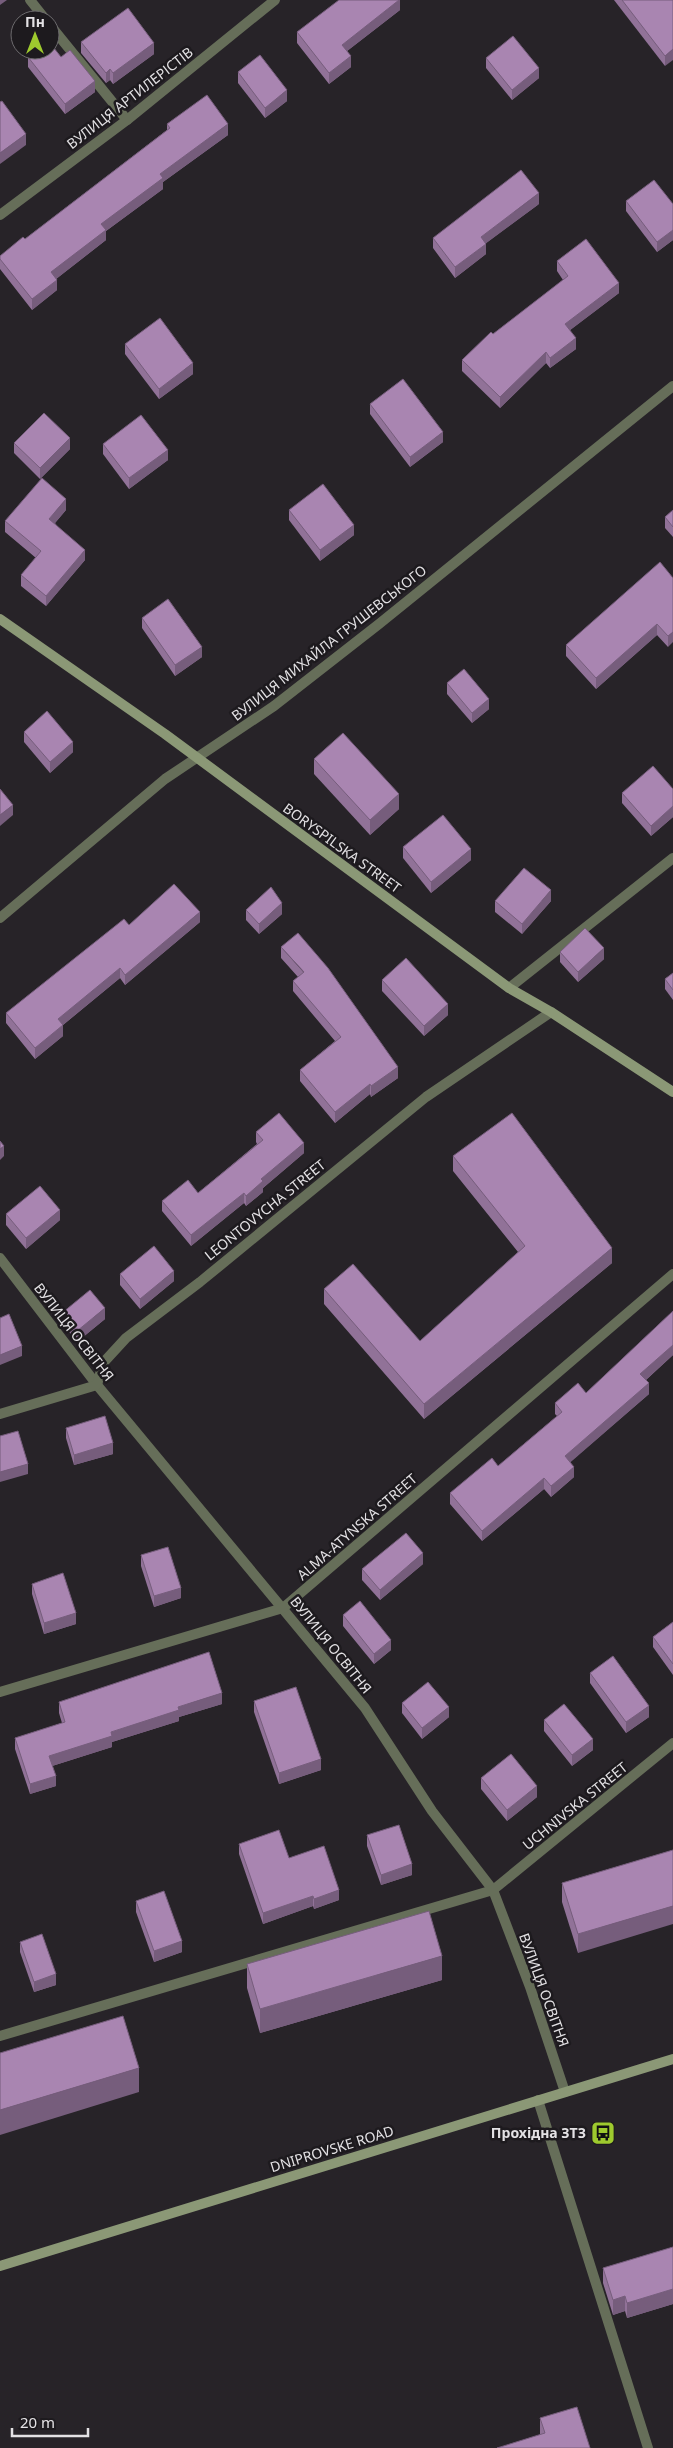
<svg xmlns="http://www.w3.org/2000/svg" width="673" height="2448" font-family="'Noto Sans',sans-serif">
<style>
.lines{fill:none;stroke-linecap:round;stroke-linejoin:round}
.lane{stroke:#666e59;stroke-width:10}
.street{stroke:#666e59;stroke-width:10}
.secondary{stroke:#8b9876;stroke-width:10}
.wall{fill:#917298}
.shaded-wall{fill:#765d7c}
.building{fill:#a985b1;stroke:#765d7c}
.labels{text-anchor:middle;stroke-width:5;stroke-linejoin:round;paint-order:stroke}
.street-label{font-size:14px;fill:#e3e1e4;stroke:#1d1a1e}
.poi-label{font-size:14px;font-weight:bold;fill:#e3e1e4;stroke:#1d1a1e;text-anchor:end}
</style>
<rect width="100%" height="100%" fill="#272328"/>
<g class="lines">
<g class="lane">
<polyline points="30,0 46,20"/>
<polyline points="50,25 127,120"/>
<polyline points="509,988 673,858"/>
<polyline points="538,2100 648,2448"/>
</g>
<g class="street">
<polyline points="0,215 127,120 275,0"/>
<polyline points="0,918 165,779 274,706 379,624 673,386"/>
<polyline points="0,1258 97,1385 365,1708 432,1811 493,1890 530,1987 565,2092"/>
<polyline points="0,1414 97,1385 103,1363 126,1338 200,1282 426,1097 551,1012"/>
<polyline points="0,1692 283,1608 673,1274"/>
<polyline points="0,2036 493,1890 673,1743"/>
</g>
<g class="secondary">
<polyline points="0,619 165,734 509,988 551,1012 673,1092"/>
<polyline points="0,2266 673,2059"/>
</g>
</g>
<g class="wall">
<polygon points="400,0 400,10 347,51 351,67 329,84 297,43 297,32"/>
<polygon points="614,0 673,0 665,66"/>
<polygon points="81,42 154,54 113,84 110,80 106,83 81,53"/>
<polygon points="28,57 61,57 95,92 65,114 28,67"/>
<polygon points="486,58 539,78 512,100 486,68"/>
<polygon points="238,72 287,101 265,118 238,83"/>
<polygon points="167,124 228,135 163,182 163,189 106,231 106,240 56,279 57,290 32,310 0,269 0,256 25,239 167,130"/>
<polygon points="626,201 673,204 673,240 657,252 626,211"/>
<polygon points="539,204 486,243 486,254 455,278 433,248 433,238"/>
<polygon points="557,261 619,293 570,330 576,349 550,368 546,363 500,408 462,371 462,360 493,334 563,280 557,271"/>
<polygon points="125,344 193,374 159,399 125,354"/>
<polygon points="370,404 443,442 410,467 370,414"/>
<polygon points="14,443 70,449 40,479 14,453"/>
<polygon points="103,444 168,460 129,489 103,454"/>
<polygon points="66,510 55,523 85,560 46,606 21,586 21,575 36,558 5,532 5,521"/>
<polygon points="289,510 354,535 320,561 289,520"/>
<polygon points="673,510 673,537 665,528 665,517"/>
<polygon points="673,578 668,647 657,635 596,689 566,656 566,645"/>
<polygon points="142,618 202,657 175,676 142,628"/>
<polygon points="447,683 489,709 472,723 447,694"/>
<polygon points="24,732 73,752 50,773 24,742"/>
<polygon points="314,759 399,809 370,835 314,774"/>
<polygon points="673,789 673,817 651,836 622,803 622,793"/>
<polygon points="403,847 471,860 431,893 403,858"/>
<polygon points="495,901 551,901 522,934 495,912"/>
<polygon points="246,910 282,914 259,934 246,920"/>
<polygon points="200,922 125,985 120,978 63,1025 63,1036 35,1059 6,1023 6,1013 129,925"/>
<polygon points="281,947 398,1078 371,1097 370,1094 335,1123 300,1081 300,1070 335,1041 293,991 293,981 298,977 281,958"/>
<polygon points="560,952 604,959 578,982 560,962"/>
<polygon points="673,973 673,1000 665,989 665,979"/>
<polygon points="382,980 448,1015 424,1036 382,991"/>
<polygon points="256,1132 304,1153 263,1188 263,1192 246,1206 244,1203 191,1246 162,1211 162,1201 198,1193 257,1144 256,1142"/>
<polygon points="453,1156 612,1263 424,1419 324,1304 324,1289 420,1341 518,1252 453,1171"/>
<polygon points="6,1214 60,1220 26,1249 6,1225"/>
<polygon points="120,1274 174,1281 140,1309 120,1285"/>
<polygon points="673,1311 673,1355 646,1380 649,1394 570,1462 574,1477 551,1497 544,1489 482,1541 450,1504 450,1493 498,1466 557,1416 555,1414 555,1403 586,1393"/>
<polygon points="62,1313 105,1319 77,1342 62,1323"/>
<polygon points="66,1428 113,1454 74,1465 66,1438"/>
<polygon points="141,1555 181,1598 154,1607 141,1566"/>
<polygon points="423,1564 380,1600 362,1580 362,1569"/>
<polygon points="32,1584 76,1624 44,1634 32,1594"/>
<polygon points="343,1615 391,1650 374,1664 343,1626"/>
<polygon points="673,1622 673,1675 653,1647 653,1637"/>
<polygon points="590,1673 649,1717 626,1733 590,1683"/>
<polygon points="254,1701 321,1770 279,1784 254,1712"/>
<polygon points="59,1702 222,1704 179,1717 179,1721 112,1742 112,1747 52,1766 56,1786 30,1794 15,1749 15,1738 62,1723 59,1713"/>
<polygon points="402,1703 449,1717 422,1739 402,1713"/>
<polygon points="544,1720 593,1750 572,1766 544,1731"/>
<polygon points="481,1778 537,1797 507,1821 481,1789"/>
<polygon points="367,1835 412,1875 381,1885 367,1846"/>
<polygon points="239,1844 289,1858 339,1900 314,1909 313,1906 263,1924 239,1854"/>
<polygon points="673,1850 578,1953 562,1902 562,1883"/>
<polygon points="136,1901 182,1952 154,1962 136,1912"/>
<polygon points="20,1942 56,1985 34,1992 20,1952"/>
<polygon points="247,1964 442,1980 260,2033 247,1988"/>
<polygon points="673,2247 673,2304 627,2318 625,2311 613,2315 603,2283 603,2268"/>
<polygon points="540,2418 590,2448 540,2435"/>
</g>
<g class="shaded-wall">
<polygon points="0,0 7,0 0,5"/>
<polygon points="399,0 400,0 400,10 342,55 342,45"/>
<polygon points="154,43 154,54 113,84 113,73"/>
<polygon points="673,49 673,60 665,66 665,56"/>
<polygon points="351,56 351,67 329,84 329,73"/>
<polygon points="539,68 539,78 512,100 512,90"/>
<polygon points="110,69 110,80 106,83 106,73"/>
<polygon points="95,81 95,92 65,114 65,104"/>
<polygon points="287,90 287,101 265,118 265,108"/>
<polygon points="228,124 228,135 163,182 163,189 106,231 106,240 51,283 51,272 101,224 160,174"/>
<polygon points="26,134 26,145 0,164 0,153"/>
<polygon points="539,193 539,204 481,247 481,237"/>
<polygon points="673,230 673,240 657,252 657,242"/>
<polygon points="486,244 486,254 455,278 455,267"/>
<polygon points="57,280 57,290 32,310 32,299"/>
<polygon points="619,283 619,293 565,334 565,324"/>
<polygon points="576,338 576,349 550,368 550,358"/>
<polygon points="546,352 546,363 500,408 500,397"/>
<polygon points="193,363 193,374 159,399 159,389"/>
<polygon points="443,432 443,442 410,467 410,457"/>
<polygon points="70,438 70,449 40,479 40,468"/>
<polygon points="168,450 168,460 129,489 129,478"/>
<polygon points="66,499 66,510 49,530 49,519"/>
<polygon points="354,525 354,535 320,561 320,550"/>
<polygon points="85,550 85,560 46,606 46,596"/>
<polygon points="657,624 657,635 596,689 596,678"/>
<polygon points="673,632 673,642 668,647 668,636"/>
<polygon points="202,647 202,657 175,676 175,665"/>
<polygon points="489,699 489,709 472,723 472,713"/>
<polygon points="73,742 73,752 50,773 50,762"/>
<polygon points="399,794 399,809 370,835 370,820"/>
<polygon points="13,805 13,815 0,826 0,815"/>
<polygon points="673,806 673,817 651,836 651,826"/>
<polygon points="471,849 471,860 431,893 431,882"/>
<polygon points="551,890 551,901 522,934 522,924"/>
<polygon points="282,903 282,914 259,934 259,924"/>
<polygon points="200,912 200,922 125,985 125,975"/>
<polygon points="604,948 604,959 578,982 578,972"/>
<polygon points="120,968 120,978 58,1029 58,1019"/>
<polygon points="448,1004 448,1015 424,1036 424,1026"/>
<polygon points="63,1025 63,1036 35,1059 35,1048"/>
<polygon points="398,1067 398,1078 371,1097 371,1086"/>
<polygon points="370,1084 370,1094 335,1123 335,1112"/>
<polygon points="304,1143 304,1153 263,1188 263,1192 246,1206 246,1196 261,1179"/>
<polygon points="4,1146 4,1156 0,1160 0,1149"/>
<polygon points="244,1193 244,1203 191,1246 191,1235"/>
<polygon points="60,1210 60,1220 26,1249 26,1238"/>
<polygon points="612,1248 612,1263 424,1419 424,1404"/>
<polygon points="174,1271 174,1281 140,1309 140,1299"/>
<polygon points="105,1308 105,1319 77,1342 77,1331"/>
<polygon points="673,1345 673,1355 640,1385 640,1374"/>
<polygon points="22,1346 22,1356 0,1365 0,1355"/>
<polygon points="649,1383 649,1394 565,1467 565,1456"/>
<polygon points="113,1443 113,1454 74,1465 74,1455"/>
<polygon points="28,1464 28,1474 0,1482 0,1472"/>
<polygon points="574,1467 574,1477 551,1497 551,1486"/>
<polygon points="544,1478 544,1489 482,1541 482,1531"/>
<polygon points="423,1553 423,1564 380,1600 380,1590"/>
<polygon points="181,1588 181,1598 154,1607 154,1596"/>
<polygon points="76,1613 76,1624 44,1634 44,1623"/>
<polygon points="391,1640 391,1650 374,1664 374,1654"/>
<polygon points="222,1693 222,1704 179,1717 179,1721 112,1742 112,1747 49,1767 49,1756 178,1707"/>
<polygon points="649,1706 649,1717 626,1733 626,1722"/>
<polygon points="449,1707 449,1717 422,1739 422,1728"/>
<polygon points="593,1739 593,1750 572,1766 572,1755"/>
<polygon points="321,1759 321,1770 279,1784 279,1773"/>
<polygon points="56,1776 56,1786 30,1794 30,1784"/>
<polygon points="537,1786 537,1797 507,1821 507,1810"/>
<polygon points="412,1864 412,1875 381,1885 381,1875"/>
<polygon points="339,1890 339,1900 314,1909 314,1899"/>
<polygon points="313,1896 313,1906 263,1924 263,1913"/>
<polygon points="673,1906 673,1924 578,1953 578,1934"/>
<polygon points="182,1941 182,1952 154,1962 154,1951"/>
<polygon points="442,1956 442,1980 260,2033 260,2009"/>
<polygon points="56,1974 56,1985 34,1992 34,1982"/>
<polygon points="139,2068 139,2092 0,2135 0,2110"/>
<polygon points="673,2289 673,2304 627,2318 627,2303"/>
<polygon points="625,2296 625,2311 613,2315 613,2300"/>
</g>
<g class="building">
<polygon points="339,0 399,0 342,45 351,56 329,73 297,32"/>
<polygon points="622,0 673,0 673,49 665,56"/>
<polygon points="128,8 154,43 113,73 110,69 106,73 81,42"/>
<polygon points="513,36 539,68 512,90 486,58"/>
<polygon points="50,43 61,57 70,50 95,81 65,104 28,57 37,50 50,50"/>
<polygon points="260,55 287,90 265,108 238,72"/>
<polygon points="207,95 228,124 160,174 163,178 101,224 106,230 51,272 57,280 32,299 0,259 0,256 23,237 25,239 170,128 167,124"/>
<polygon points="2,101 26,134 0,153 0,102"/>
<polygon points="521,170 539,193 481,237 486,244 455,267 433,238"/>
<polygon points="654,180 673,204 673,230 657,242 626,201"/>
<polygon points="586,239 619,283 565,324 576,338 550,358 546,352 500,397 462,360 491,332 493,334 568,276 557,261"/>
<polygon points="160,318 193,363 159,389 125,344"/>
<polygon points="403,379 443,432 410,457 370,404"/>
<polygon points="44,413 70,438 40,468 14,443"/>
<polygon points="141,415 168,450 129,478 103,444"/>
<polygon points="42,478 66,499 49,519 85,550 46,596 21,575 41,551 5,521"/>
<polygon points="323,484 354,525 320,550 289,510"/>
<polygon points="673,510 673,527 665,517"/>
<polygon points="660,562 673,578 673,632 668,636 657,624 596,678 566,645"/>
<polygon points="168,599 202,647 175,665 142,618"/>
<polygon points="464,669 489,699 472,713 447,683"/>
<polygon points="47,711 73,742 50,762 24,732"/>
<polygon points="343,733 399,794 370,820 314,759"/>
<polygon points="653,766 673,789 673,806 651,826 622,793"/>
<polygon points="0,789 13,805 0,815"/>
<polygon points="443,815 471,849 431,882 403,847"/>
<polygon points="524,868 551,890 522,924 495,901"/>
<polygon points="174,884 200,912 125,975 120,968 58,1019 63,1025 35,1048 6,1013 124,919 129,925"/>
<polygon points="271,887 282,903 259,924 246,910"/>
<polygon points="585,928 604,948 578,972 560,952"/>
<polygon points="298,933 328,968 398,1067 371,1086 370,1084 335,1112 300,1070 341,1037 293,981 304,972 281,947"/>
<polygon points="406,958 448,1004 424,1026 382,980"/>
<polygon points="673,973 673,990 665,979"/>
<polygon points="279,1113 304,1143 261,1179 263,1181 246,1196 244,1193 191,1235 162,1201 188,1180 198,1193 263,1140 256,1132"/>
<polygon points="512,1113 612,1248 424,1404 324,1289 353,1264 420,1341 525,1246 453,1156"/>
<polygon points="0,1141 4,1146 0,1149"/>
<polygon points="40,1186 60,1210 26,1238 6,1214"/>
<polygon points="154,1246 174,1271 140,1299 120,1274"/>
<polygon points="90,1290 105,1308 77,1331 62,1313"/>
<polygon points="673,1311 673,1345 640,1374 649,1383 565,1456 574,1467 551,1486 544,1478 482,1531 450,1493 492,1458 498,1466 562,1412 555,1403 578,1383 586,1393"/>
<polygon points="9,1314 22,1346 0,1355 0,1318"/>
<polygon points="105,1416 113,1443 74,1455 66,1428"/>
<polygon points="18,1431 28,1464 0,1472 0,1436"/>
<polygon points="406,1533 423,1553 380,1590 362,1569"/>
<polygon points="168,1547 181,1588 154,1596 141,1555"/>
<polygon points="63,1573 76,1613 44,1623 32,1584"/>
<polygon points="360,1601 391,1640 374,1654 343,1615"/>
<polygon points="673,1622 673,1664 653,1637"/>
<polygon points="209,1652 222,1693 178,1707 179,1710 111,1732 112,1736 49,1756 56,1776 30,1784 15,1738 65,1722 59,1702"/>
<polygon points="613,1656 649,1706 626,1722 590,1673"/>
<polygon points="428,1682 449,1707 422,1728 402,1703"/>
<polygon points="296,1687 321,1759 279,1773 254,1701"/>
<polygon points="564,1704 593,1739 572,1755 544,1720"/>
<polygon points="511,1754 537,1786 507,1810 481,1778"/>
<polygon points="399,1825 412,1864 381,1875 367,1835"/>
<polygon points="279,1830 289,1858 324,1846 339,1890 314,1899 313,1896 263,1913 239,1844"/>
<polygon points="673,1850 673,1906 578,1934 562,1883"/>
<polygon points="164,1891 182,1941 154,1951 136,1901"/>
<polygon points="429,1911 442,1956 260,2009 247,1964"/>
<polygon points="42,1934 56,1974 34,1982 20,1942"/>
<polygon points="123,2016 139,2068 0,2110 0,2053"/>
<polygon points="673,2247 673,2289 627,2303 625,2296 613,2300 603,2268"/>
<polygon points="577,2407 590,2448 497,2448 545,2433 540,2418"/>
</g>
<defs>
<g id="bus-square" transform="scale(1.25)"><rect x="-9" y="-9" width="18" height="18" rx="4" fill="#9eca2e" stroke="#1d1a1e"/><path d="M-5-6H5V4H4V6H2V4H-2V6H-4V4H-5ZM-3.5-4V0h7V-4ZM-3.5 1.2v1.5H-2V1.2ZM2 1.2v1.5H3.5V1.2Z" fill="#111"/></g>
</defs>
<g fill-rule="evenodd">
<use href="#bus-square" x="603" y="2133"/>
</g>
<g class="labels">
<g class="street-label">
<text transform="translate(130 98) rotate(-38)" y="5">ВУЛИЦЯ АРТИЛЕРІСТІВ</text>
<text transform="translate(329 643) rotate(-38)" y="5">ВУЛИЦЯ МИХАЙЛА ГРУШЕВСЬКОГО</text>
<text transform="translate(342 848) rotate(36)" y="5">BORYSPILSKA STREET</text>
<text transform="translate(265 1210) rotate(-39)" y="5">LEONTOVYCHA STREET</text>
<text transform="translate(74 1332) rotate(52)" y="5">ВУЛИЦЯ ОСВІТНЯ</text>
<text transform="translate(357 1527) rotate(-41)" y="5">ALMA-ATYNSKA STREET</text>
<text transform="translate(331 1645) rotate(51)" y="5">ВУЛИЦЯ ОСВІТНЯ</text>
<text transform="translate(575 1806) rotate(-39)" y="5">UCHNIVSKA STREET</text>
<text transform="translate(544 1990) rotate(70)" y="5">ВУЛИЦЯ ОСВІТНЯ</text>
<text transform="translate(332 2149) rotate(-17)" y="5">DNIPROVSKE ROAD</text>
</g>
<g class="poi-label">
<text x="586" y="2138">Прохідна ЗТЗ</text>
</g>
</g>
<g transform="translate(35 35)"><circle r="24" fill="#1d1a1e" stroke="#6c6a6d"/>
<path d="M0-4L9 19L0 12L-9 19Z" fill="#9eca2e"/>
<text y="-8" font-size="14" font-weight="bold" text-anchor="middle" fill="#e3e1e4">Пн</text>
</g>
<path d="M12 2428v8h76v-8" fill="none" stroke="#e3e1e4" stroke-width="2.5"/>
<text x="20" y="2428" font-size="15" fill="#e3e1e4" stroke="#1d1a1e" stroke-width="4" paint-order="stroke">20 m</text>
</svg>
